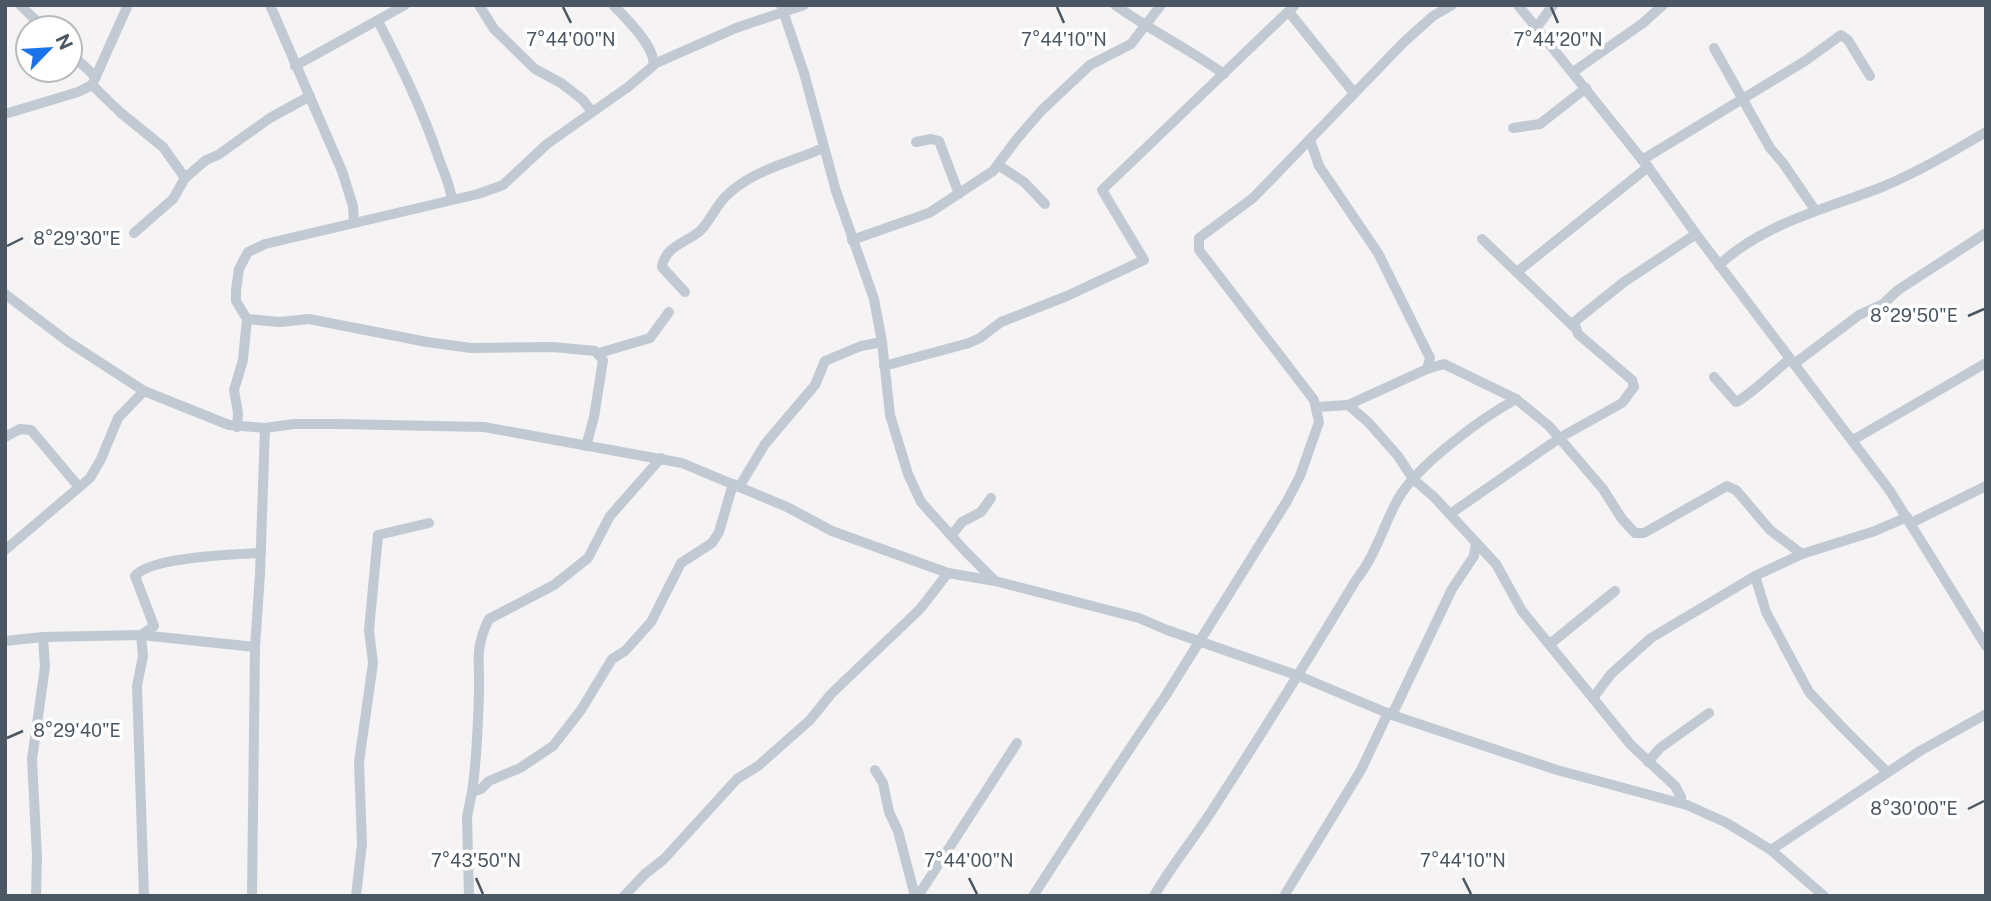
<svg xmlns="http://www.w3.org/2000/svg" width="1991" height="901" font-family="'Public Sans',sans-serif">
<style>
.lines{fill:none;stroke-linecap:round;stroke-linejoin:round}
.minor{stroke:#c1cad2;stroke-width:10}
.ticks{fill:none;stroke:#4a5661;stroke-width:2.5}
.ticks-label{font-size:18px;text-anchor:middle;fill:#4a5661;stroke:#fff;stroke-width:7;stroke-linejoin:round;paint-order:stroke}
</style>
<rect width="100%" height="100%" fill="#f5f3f3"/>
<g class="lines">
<g class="minor">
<polyline points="20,5 44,28"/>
<polyline points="270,5 342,171 353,206 354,223"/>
<polyline points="479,5 494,29 535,69 561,83 583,100 592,112"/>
<polyline points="781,5 804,73 836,191 874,299 882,342 890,415 908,474 921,502 965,551 995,581"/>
<path d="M1115,5C1150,30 1189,49 1224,74"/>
<polyline points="1518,5 1648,167 1696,234 1890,491 1986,646"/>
<polyline points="1289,12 1354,93"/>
<path d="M378,21C401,66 423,111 439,159C444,173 450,184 452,200"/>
<polyline points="1537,27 1553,5"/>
<polyline points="1714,48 1770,148 1783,163 1815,210"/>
<polyline points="70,53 96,77"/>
<polyline points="654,64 736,28 804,5"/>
<polyline points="295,66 405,5"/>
<polyline points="1573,72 1643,23 1663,5"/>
<polyline points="92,85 121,113 163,147 185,178"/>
<polyline points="5,114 78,92 92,85 128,5"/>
<polyline points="1513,128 1540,124 1586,88"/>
<polyline points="1310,140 1319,166 1378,253 1430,358 1427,369"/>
<polyline points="916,142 931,139 939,141 959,194"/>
<polyline points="1642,160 1805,61 1841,35 1848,40 1870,76"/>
<polyline points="998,165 1024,182 1045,204"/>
<polyline points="134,233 173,199 185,178 206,160 218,155 270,118 310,96"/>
<polyline points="1482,239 1574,327"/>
<polyline points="852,240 929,213 993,171 1016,140 1042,110 1090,65 1131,44 1161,5"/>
<path d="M1719,265C1764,223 1826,209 1882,187C1918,172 1952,152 1986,132"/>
<polyline points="1517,272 1648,167"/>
<path d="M685,292L662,267C665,246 686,243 700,231C710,221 716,206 726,196C754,169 790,163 823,148"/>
<polyline points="5,294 67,341 144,391 229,425 265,428 294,424 338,424 484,427 682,463 787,507 832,531 948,573 995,581 1139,618 1167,630 1299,676 1392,715 1557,770 1687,805 1727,823 1771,850 1824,896"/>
<polyline points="247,319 280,322 309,319 427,342 471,348 553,347 595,351 603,360 594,417 586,446"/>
<polyline points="599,353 650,338 669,312"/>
<polyline points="1794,364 1859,315 1883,304 1898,290 1986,233"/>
<polyline points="884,366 969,343 980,338 1001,322 1067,296 1144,260 1102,190 1295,5"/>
<path d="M1714,377L1736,402C1747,398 1778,368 1790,359"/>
<polyline points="1348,405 1368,422 1398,456 1413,479 1433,496 1496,564 1522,611 1631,745 1675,786 1681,797 1681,803"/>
<polyline points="1317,407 1348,405 1427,369 1444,364 1516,399 1549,426 1603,489 1622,519 1635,533 1644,533 1727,486 1736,490 1770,530 1802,554"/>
<path d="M237,427L238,413L234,390L243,360L247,319L236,301V290L239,269L248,252L265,244L478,194L503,185L547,144L628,87L653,66C657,48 626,18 613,5"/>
<polyline points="5,437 20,429 31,430 79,487"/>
<polyline points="1853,440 1986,363"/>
<polyline points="739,487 765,444 815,385 825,361 861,346 882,342"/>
<polyline points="1450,514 1561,437 1622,403 1634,387 1632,380 1578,334 1574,322 1624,282 1696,234"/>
<polyline points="1911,523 1986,486"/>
<polyline points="952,535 962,522 981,512 991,498"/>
<polyline points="5,550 90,478 101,459 118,418 144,391"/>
<polyline points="1755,576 1766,612 1809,692 1841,726 1887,772"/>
<polyline points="5,641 43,637 141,635 255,647"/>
<polyline points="1550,644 1615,591"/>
<polyline points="1593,698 1611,674 1651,638 1755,576 1802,554 1875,531 1907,517"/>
<polyline points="1392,715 1452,589 1474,556 1476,543"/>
<polyline points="1648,762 1660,748 1709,713"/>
<polyline points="875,770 883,783 889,812 898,831 915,896"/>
<path d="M472,792C477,759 478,726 479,693C480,662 474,649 489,619L554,585L588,558L610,516L661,458"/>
<polyline points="1771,850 1920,751 1986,714"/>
<polyline points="36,896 37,856 32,759 45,667 43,637"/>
<path d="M144,896L137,686L143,656L141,635L154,626L135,576C150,557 236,554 261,553"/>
<polyline points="252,896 255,647 260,574 265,428"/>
<polyline points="356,896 362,844 359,762 373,663 369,630 378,535 429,523"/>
<polyline points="469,896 467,817 472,792 481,789 489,781 520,768 553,746 581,710 612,659 625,651 651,622 681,563 712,543 719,532 733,484"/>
<polyline points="624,896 645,874 664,859 737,779 758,766 810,720 831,694 920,609 948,573"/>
<polyline points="918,896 1017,743"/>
<path d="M1033,896C1077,828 1121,761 1166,695L1287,501L1300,476L1319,422L1314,400L1199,250V238L1253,198L1404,42L1433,16L1452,5"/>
<path d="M1154,896C1171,866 1193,840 1211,812C1261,735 1309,658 1356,580C1376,555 1383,526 1398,499C1417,465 1482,418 1516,399"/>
<polyline points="1284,896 1361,770 1388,713"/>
</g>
</g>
<path class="ticks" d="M563,7L571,23M1057,7L1064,23M1551,7L1558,23M7,246L23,238M1968,316L1984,309M7,738L23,731M1968,809L1984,801M476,878L483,894M969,878L977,894M1463,878L1471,894"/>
<g class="ticks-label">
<text x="571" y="46">7°44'00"N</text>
<text x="1064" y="46">7°44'10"N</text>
<text x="1558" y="46">7°44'20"N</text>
<text x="77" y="245">8°29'30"E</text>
<text x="1914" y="322">8°29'50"E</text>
<text x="77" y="737">8°29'40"E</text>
<text x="1914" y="815">8°30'00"E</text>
<text x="476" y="867">7°43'50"N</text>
<text x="969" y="867">7°44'00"N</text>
<text x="1463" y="867">7°44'10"N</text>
</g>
<rect width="1991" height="901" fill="none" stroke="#4a5661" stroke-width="14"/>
<g transform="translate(49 49) rotate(65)"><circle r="33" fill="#ffffff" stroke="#b7bbc0" stroke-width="2"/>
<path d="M0-5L12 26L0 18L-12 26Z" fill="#1a73e8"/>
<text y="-10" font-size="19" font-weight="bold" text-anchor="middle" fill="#4a5661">N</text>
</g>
</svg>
